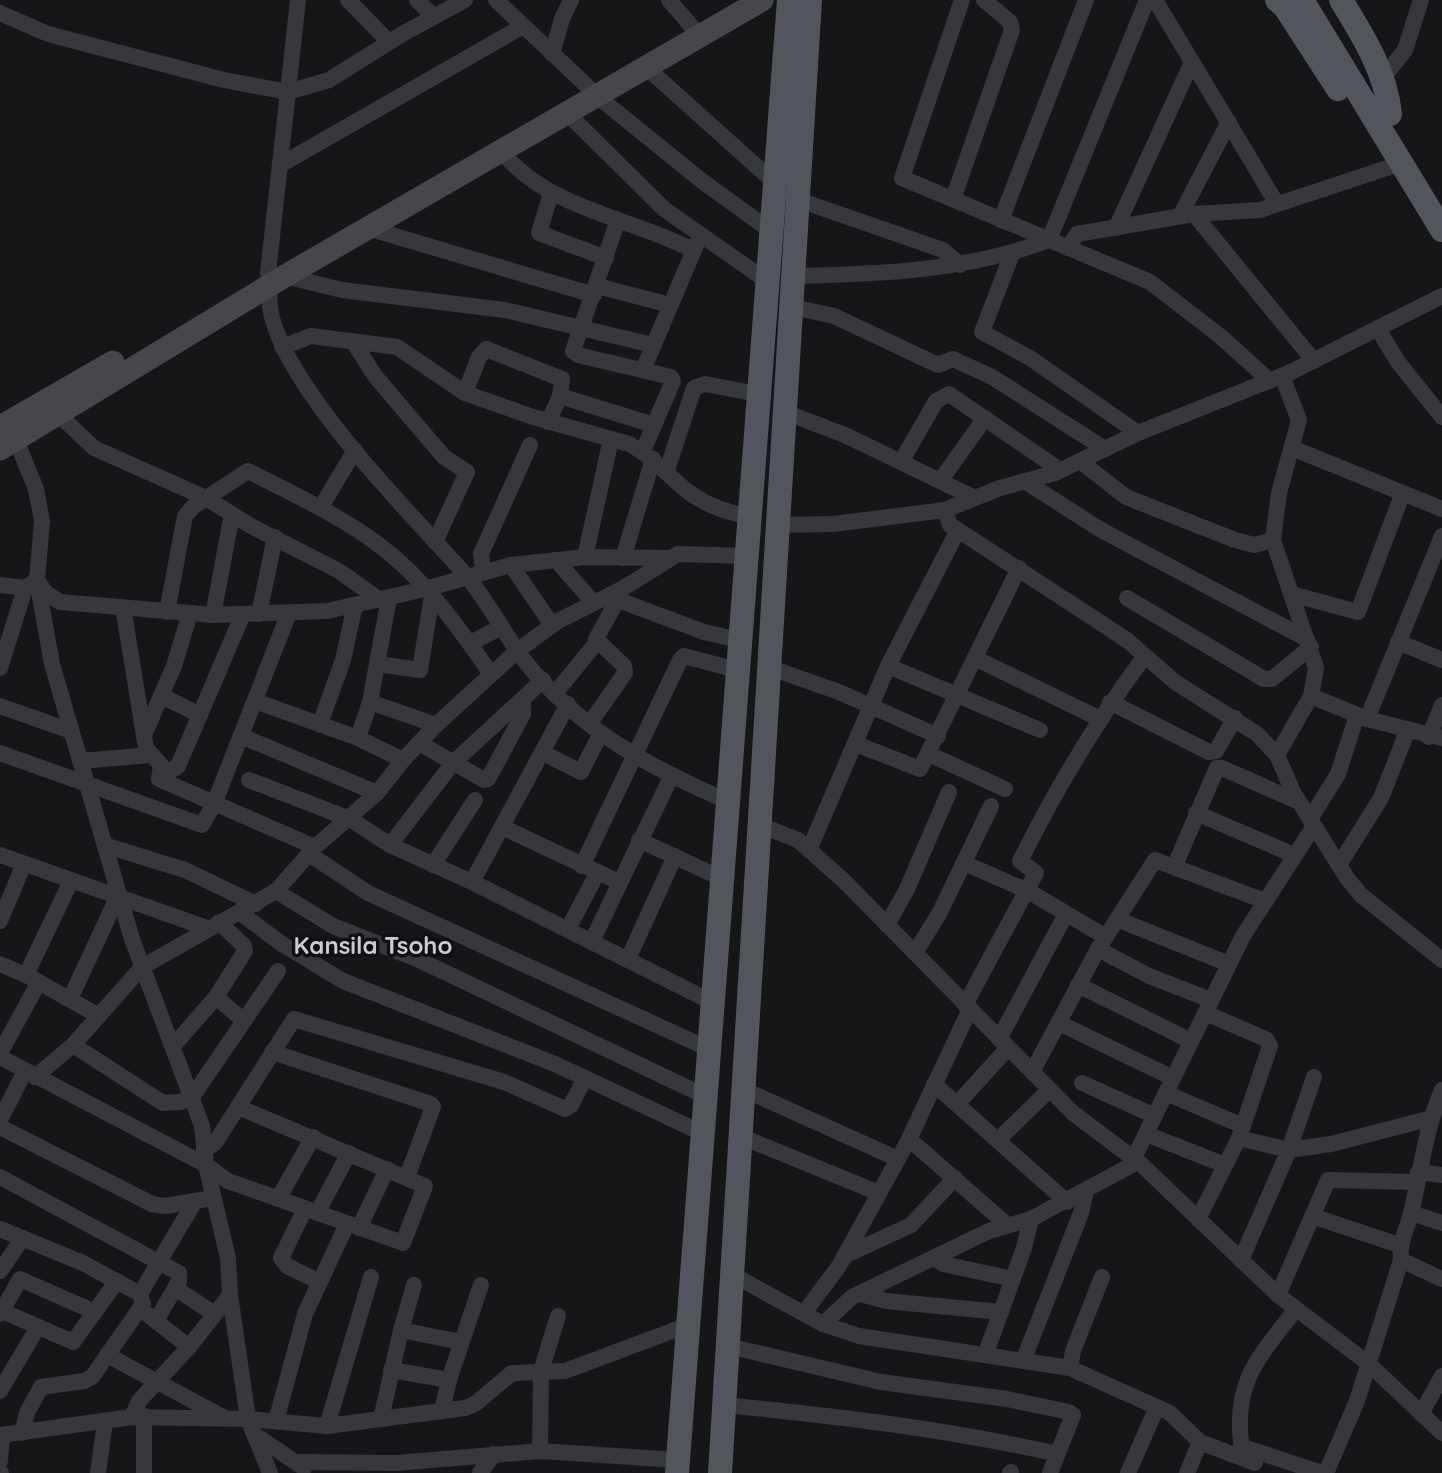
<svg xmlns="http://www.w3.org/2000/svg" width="1442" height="1473" font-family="Quicksand,sans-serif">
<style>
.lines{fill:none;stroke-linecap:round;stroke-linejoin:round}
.street{stroke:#37383d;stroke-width:16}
.secondary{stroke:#45474d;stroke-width:23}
.primary{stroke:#53555c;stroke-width:24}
.labels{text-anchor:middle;stroke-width:7;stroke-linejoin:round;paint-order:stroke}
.quarter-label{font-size:24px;font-weight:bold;fill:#c9ccd4;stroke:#111113}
</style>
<rect width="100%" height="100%" fill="#161618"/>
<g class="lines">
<g class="street">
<polyline points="348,0 389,42"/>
<polyline points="417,0 434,17"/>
<polyline points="496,0 588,87"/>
<polyline points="669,0 693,28"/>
<polyline points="962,0 902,178 1150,282 1220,336 1270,381"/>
<polyline points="1148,0 1158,5 1277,204"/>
<polyline points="0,13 48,34 224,80 288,92 329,80 404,33 465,0"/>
<polyline points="552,54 562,19 571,0"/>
<polyline points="647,68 774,182"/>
<polyline points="1382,79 1405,50 1421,0"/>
<polyline points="597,96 702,181 771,231"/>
<polyline points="567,113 664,209 767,281"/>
<path d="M502,152C550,210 629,217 693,250"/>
<polyline points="280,165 523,26"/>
<polyline points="551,193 539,233 606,258"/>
<polyline points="953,199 1012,30 1010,22 984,0"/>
<polyline points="799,200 943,250 960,265"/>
<polyline points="1194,214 1314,361"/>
<polyline points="1180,216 1229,122"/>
<polyline points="618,220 573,351 578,355 671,377 673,381 643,451"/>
<polyline points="1001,220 1086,0"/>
<polyline points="1116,228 1192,62"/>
<polyline points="371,229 594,295"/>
<polyline points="1068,248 1077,234 1194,214 1260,210 1402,163"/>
<polyline points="1012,254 982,332 1030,358 1138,433"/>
<polyline points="268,273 298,0"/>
<polyline points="285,276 342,290 505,310 653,345"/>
<path d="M795,276C883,274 966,271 1049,240L1147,0"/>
<path d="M271,286C252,358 416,518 464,573C485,597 500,626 518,652C539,682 572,712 601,733C640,761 684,782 727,801"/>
<polyline points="597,286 670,305"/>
<polyline points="793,307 834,316 938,365 953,359 992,377 1105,449"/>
<polyline points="1378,329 1398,362 1442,417"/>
<polyline points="354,343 375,376 444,457 467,472 435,542"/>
<path d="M282,347L311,336L397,347L465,393L533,417L629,444C650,455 663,470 680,485C701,504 723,511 749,517"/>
<polyline points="643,370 697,243"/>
<polyline points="465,393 479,357 486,349 562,379 560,396 548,422"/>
<polyline points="560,396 654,425"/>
<polyline points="57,413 94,448 206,498 251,526 339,571 380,600"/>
<polyline points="787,413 845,435 975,498"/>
<polyline points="16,440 36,489 42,521 37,580 52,664 132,939 202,1126 206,1165 228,1258 230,1295 248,1419 270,1473"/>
<polyline points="1292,448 1442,509"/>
<polyline points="1080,461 1126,497 1235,540 1254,545 1273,540"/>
<polyline points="901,462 936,401 949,394 1060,470"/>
<polyline points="667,470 694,388 705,384 758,394"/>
<polyline points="940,481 985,418"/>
<polyline points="1026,482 1101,530 1307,639"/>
<polyline points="321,507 355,450"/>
<polyline points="945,510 950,525 1098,621 1128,641 1175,682 1257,734 1277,755 1293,792 1347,878 1361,895 1442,960"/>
<polyline points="780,525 833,524 945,510 1000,488 1055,473 1138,433 1291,372 1442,296"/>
<polyline points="585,557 611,439"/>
<polyline points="623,558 653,459"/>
<polyline points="556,560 593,602"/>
<polyline points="511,565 552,625"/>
<polyline points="483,570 481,554 530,445"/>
<polyline points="0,585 25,588"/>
<polyline points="1291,594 1358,612 1402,495"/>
<polyline points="610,597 704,632 739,640"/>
<polyline points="1127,598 1264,679 1272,679 1311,647"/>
<polyline points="123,607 146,748 161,765 159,779 315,847"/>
<path d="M167,612L185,516L194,506L248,471C293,494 339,515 379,545C425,579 459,628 491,674"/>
<polyline points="259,614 275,537"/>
<polyline points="213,615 232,514"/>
<polyline points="1398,642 1442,660"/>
<polyline points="470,643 502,627"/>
<polyline points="975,658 1100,719"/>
<polyline points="378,664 420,670 432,595"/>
<polyline points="888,666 1040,730"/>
<polyline points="0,668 25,588 37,580 46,593 60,602 213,615 327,611 425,589 511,565 585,557 671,558"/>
<polyline points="771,668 839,692 938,736"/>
<polyline points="556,692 597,642"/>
<polyline points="162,696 200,715"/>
<polyline points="1311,696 1367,719 1442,738"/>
<polyline points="255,701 358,738 403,760"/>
<polyline points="370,702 436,725"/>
<polyline points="1110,702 1209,752 1216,751 1235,718"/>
<polyline points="0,706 71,731"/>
<polyline points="1367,719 1442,536"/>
<polyline points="590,723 625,673 624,666 596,639 618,599"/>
<polyline points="320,724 343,660 355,605"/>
<polyline points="144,735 174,666 190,613"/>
<polyline points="241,736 377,793"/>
<polyline points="1429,737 1442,705"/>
<polyline points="358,738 370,702 389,598"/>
<polyline points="419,743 484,780 488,779 523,714 523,699"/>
<polyline points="856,744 920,769 1019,568"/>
<polyline points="0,753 202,825 214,804 289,613"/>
<polyline points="543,753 581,772 601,733"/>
<polyline points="929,754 1005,789"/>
<polyline points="1277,755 1311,696 1316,668 1273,540 1279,493 1299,420 1282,376"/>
<polyline points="80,761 151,755"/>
<polyline points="161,769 172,770 178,766 243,614"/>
<polyline points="249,780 350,819 390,845 472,882 712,1002"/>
<polyline points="1196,813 1294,855"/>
<polyline points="1310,819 1338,774 1357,715"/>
<polyline points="762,826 798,840 843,880 1073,1113 1142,1165 1278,1295 1369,1364 1442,1433"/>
<polyline points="502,827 619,882"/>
<polyline points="639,840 721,878"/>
<polyline points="390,845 453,763 543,680"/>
<polyline points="107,846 185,870 256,904"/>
<polyline points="809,850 888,666 958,530"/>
<polyline points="309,854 368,893 709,1049"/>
<polyline points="0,855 207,928"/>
<polyline points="964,863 1028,891 1106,937"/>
<polyline points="433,865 475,800"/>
<polyline points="1175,865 1217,768 1222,768 1299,802"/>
<polyline points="1339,865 1381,798 1407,732"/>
<polyline points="582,866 680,660 684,656 737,670"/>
<polyline points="472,882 568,704"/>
<polyline points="276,891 333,926 417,959 705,1096"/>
<polyline points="239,912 282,944 343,981 555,1064 702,1133"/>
<polyline points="1119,920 1229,964"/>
<polyline points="0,921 24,864"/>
<polyline points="887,925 907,889 949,792"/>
<polyline points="568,929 598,872"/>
<polyline points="592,941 672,775"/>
<polyline points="1098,949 1149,976 1211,1000"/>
<polyline points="915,953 940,912 991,806"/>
<polyline points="628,959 675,856"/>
<polyline points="0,964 26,975 99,1016"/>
<polyline points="26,975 71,881"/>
<polyline points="1078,985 1191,1041"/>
<polyline points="216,997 244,1021"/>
<polyline points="70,999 117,898"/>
<path d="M965,1005L1036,873L1020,861C1056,789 1097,720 1145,656"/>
<polyline points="1059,1023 1173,1078"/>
<polyline points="999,1039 1066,914"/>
<polyline points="73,1045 163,1103 181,1102 192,1097 278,971"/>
<polyline points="174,1045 216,997 245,951 244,946 219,922"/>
<polyline points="272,1052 431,1104 433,1107 407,1177"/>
<polyline points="0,1053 39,982"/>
<polyline points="0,1057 206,1165 228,1181 403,1243 425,1186 238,1107"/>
<polyline points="1032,1072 1098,949 1155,860 1265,901"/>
<polyline points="35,1077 73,1045 142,967 276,891 315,847 377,793 403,760 436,725 517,651 558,621 622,589 678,554 746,556"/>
<polyline points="1082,1083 1155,1116"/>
<polyline points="934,1084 1067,1202"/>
<polyline points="745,1090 898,1159"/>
<polyline points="1166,1093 1243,1126"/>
<polyline points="958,1103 1008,1048"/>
<polyline points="0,1120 25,1071"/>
<polyline points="0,1127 152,1204 165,1206 213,1198"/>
<polyline points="1146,1134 1225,1165"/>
<polyline points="742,1137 879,1193"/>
<polyline points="1239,1138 1289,1150 1331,1144 1432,1118"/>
<polyline points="909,1139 1006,1224"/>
<polyline points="999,1139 1049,1090"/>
<polyline points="204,1151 215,1143 294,1019 504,1082 565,1109 571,1105 585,1078"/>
<polyline points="1418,1172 1442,1175"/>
<polyline points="0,1177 179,1273 179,1281 156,1321"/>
<polyline points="278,1199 313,1137"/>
<polyline points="305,1209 281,1258 287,1266 318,1281"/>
<polyline points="317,1213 349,1153"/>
<polyline points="1411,1213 1442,1223"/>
<polyline points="1312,1216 1399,1245"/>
<polyline points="1198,1219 1239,1138 1270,1046 1266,1039 1205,1013"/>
<polyline points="359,1228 387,1169"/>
<polyline points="0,1229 83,1263 140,1294 143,1304 92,1377 84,1381 41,1387 27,1413 22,1433"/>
<polyline points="844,1256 911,1225 955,1178"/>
<polyline points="933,1258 943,1264 1013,1279"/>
<polyline points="1241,1260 1289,1150 1314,1077"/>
<polyline points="1401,1260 1442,1279"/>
<polyline points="0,1271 23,1238"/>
<polyline points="733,1275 823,1324 859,1336 1070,1368 1170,1413 1200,1442 1255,1463"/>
<polyline points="175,1288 213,1313"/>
<polyline points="140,1294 195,1201"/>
<polyline points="860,1294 886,1301 1001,1312"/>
<polyline points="1278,1295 1328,1180 1416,1182"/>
<path d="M1296,1309C1259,1357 1234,1380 1241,1443L1243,1447L1322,1473"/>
<polyline points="2,1311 73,1342 117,1281"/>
<polyline points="804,1313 839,1266 909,1139 970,1009"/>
<polyline points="0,1314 20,1279 95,1312"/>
<polyline points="147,1314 189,1347"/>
<polyline points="823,1324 852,1297 989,1231 1031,1219 1130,1166 1243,936 1314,826"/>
<polyline points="401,1330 461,1342"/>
<polyline points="728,1346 881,1382 1007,1399 1069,1412 1073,1415 1050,1473"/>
<polyline points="986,1353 1024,1248 1031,1219"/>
<polyline points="107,1355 223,1417"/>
<polyline points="1023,1361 1081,1213 1086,1191"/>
<polyline points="1070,1368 1073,1351 1102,1277"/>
<polyline points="391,1370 449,1380"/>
<polyline points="0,1391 38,1327"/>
<path d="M724,1405C836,1416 948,1429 1057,1454"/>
<polyline points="442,1411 449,1380 481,1285"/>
<polyline points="1421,1414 1442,1376"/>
<polyline points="132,1417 139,1401 189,1347 230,1295"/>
<polyline points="381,1419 401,1330 414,1285"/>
<polyline points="276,1421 305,1314 347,1224"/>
<polyline points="327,1426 371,1277"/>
<polyline points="254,1434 304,1468"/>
<polyline points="0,1435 132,1417 248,1419 327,1426 465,1408 475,1404 512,1373 565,1371 688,1325"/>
<polyline points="540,1451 541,1371 558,1316"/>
<polyline points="0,1461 2,1435"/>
<polyline points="296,1462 396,1463 540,1451 678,1460"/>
<polyline points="0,1472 1,1473"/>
<polyline points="98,1473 105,1421"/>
<polyline points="144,1473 144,1416"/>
<polyline points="480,1473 494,1454"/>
<polyline points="1010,1473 1011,1472"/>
<polyline points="1128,1473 1157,1407"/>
<polyline points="1187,1473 1200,1442"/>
<path d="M1326,1473L1357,1401L1401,1260C1399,1241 1407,1230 1411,1213C1421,1172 1425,1130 1442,1090"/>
</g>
<g class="secondary">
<polyline points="0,427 113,362"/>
<polyline points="0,449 285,276 762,0"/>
</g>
<g class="primary">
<polyline points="1277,0 1285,7 1338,89"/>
<polyline points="1302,0 1442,230"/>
<path d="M1341,0C1363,36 1386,72 1390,114"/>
<polyline points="677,1473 789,0"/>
<polyline points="720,1473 810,0"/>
</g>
</g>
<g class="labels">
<g class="quarter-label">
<text x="373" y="954">Kansila Tsoho</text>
</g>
</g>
</svg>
